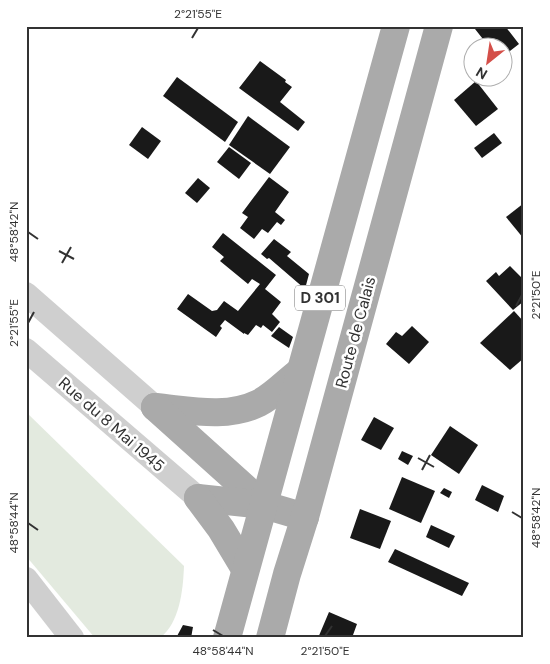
<svg xmlns="http://www.w3.org/2000/svg" width="550" height="664" font-family="'DM Sans',sans-serif">
<style>
.green{fill:#e3eadf}
.building{fill:#191919}
.lines{fill:none;stroke-linecap:round;stroke-linejoin:round}
.street{stroke:#cfcfcf;stroke-width:24}
.primary{stroke:#aaa;stroke-width:28}
.ticks{fill:none;stroke:#323232;stroke-width:2}
.labels{text-anchor:middle;stroke-width:5;stroke-linejoin:round;paint-order:stroke}
.shield{fill:#fff;stroke:#707070;stroke-width:1}
.shield-label{font-size:15px;font-weight:bold;fill:#323232}
.street-label{font-size:16px;fill:#323232;stroke:#fff}
.neatline{fill:none;stroke:#323232;stroke-width:2}
.ticks-label{font-size:12px;text-anchor:middle;fill:#323232}
</style>
<rect width="100%" height="100%" fill="#fff"/>
<path class="green" d="M26,412L184,566C183,590 180,622 160,638H95L26,556Z"/>
<g class="building">
<polygon points="477,26 505,26 519,44 502,57 502,48 490,48 475,29"/>
<polygon points="260,61 286,80 285,82 292,87 280,102 305,122 298,131 239,88"/>
<polygon points="177,77 238,122 225,142 163,96"/>
<polygon points="476,81 498,109 476,126 454,100"/>
<polygon points="248,116 290,147 270,174 229,145"/>
<polygon points="142,127 161,141 148,159 129,145"/>
<polygon points="494,133 502,143 482,158 474,148"/>
<polygon points="229,147 251,163 239,179 217,162"/>
<polygon points="269,177 289,192 275,212 285,220 281,225 277,222 268,233 262,229 254,239 240,228 248,217 242,213"/>
<polygon points="198,178 210,188 197,203 185,193"/>
<polygon points="524,203 524,239 506,217"/>
<polygon points="223,233 276,275 265,289 281,302 272,314 280,322 272,332 263,325 261,328 256,325 248,335 244,333 244,334 225,320 220,326 222,328 216,337 177,309 188,294 212,311 217,310 224,301 238,311 260,284 252,279 248,284 220,261 224,257 212,247"/>
<polygon points="274,239 291,252 287,256 309,274 305,289 269,258 267,259 261,254"/>
<polygon points="510,266 524,280 524,301 513,310 486,281 496,272 499,276"/>
<polygon points="514,311 524,322 524,358 510,370 480,343"/>
<polygon points="412,326 429,342 409,364 386,344 396,332 402,336"/>
<polygon points="279,327 293,337 289,348 271,336"/>
<polygon points="374,417 394,428 381,450 361,440"/>
<polygon points="450,426 478,445 459,474 431,455"/>
<polygon points="402,451 413,456 408,465 398,459"/>
<polygon points="402,477 435,491 421,523 389,509"/>
<polygon points="482,485 504,496 498,512 475,500"/>
<polygon points="444,488 452,492 449,498 440,493"/>
<polygon points="360,509 391,521 380,549 350,538"/>
<polygon points="431,525 455,536 449,548 426,537"/>
<polygon points="395,549 469,583 462,596 388,562"/>
<polygon points="329,612 357,624 353,635 361,638 318,638"/>
<polygon points="183,625 193,627 191,638 176,638"/>
</g>
<g class="lines">
<g class="street">
<polyline points="26,294 155,407"/>
<polyline points="26,350 198,498"/>
<polyline points="26,579 72,638"/>
</g>
<g class="primary">
<path d="M155,407C189,410 226,419 259,403C273,396 286,382 299,372"/>
<polyline points="155,407 264,505"/>
<polyline points="198,498 264,505 305,517"/>
<polyline points="198,498 221,529 245,569"/>
<polyline points="227,638 396,26"/>
<polyline points="270,638 287,574 305,517 439,26"/>
</g>
</g>
<path class="ticks" d="M192,38L198,28M28,232L38,239M59,251L74,259M62,263L71,247M516,306L522,295M28,323L34,312M418,458L434,467M422,470L430,455M512,512L522,518M28,523L38,530M213,630L223,636M325,636L332,626"/>
<g class="labels">
<rect class="shield" x="295" y="285.5" width="50" height="25" rx="4"/>
<g class="shield-label">
<text x="320" y="303">D 301</text>
</g>
<g class="street-label">
<text transform="translate(355 332) rotate(-75)" y="6">Route de Calais</text>
<text transform="translate(112 424) rotate(41)" y="6">Rue du 8 Mai 1945</text>
</g>
</g>
<rect width="550" height="664" fill="none" stroke="#ffffff" stroke-width="55"/>
<g transform="translate(488 62) rotate(210)"><circle r="24" fill="#ffffff" stroke="#adadad"/>
<path d="M0-4L9 19L0 12L-9 19Z" fill="#d44f49"/>
<text y="-8" font-size="14" font-weight="bold" text-anchor="middle" fill="#323232">N</text>
</g>
<rect x="28" y="28" width="494" height="608" class="neatline"/>
<g class="ticks-label">
<text x="198" y="18">2°21'55"E</text>
<text transform="translate(14 232) rotate(-90)" y="4">48°58'42"N</text>
<text transform="translate(536 295) rotate(-90)" y="4">2°21'50"E</text>
<text transform="translate(14 323) rotate(-90)" y="4">2°21'55"E</text>
<text transform="translate(536 518) rotate(-90)" y="4">48°58'42"N</text>
<text transform="translate(14 523) rotate(-90)" y="4">48°58'44"N</text>
<text x="223" y="655">48°58'44"N</text>
<text x="325" y="655">2°21'50"E</text>
</g>
</svg>
